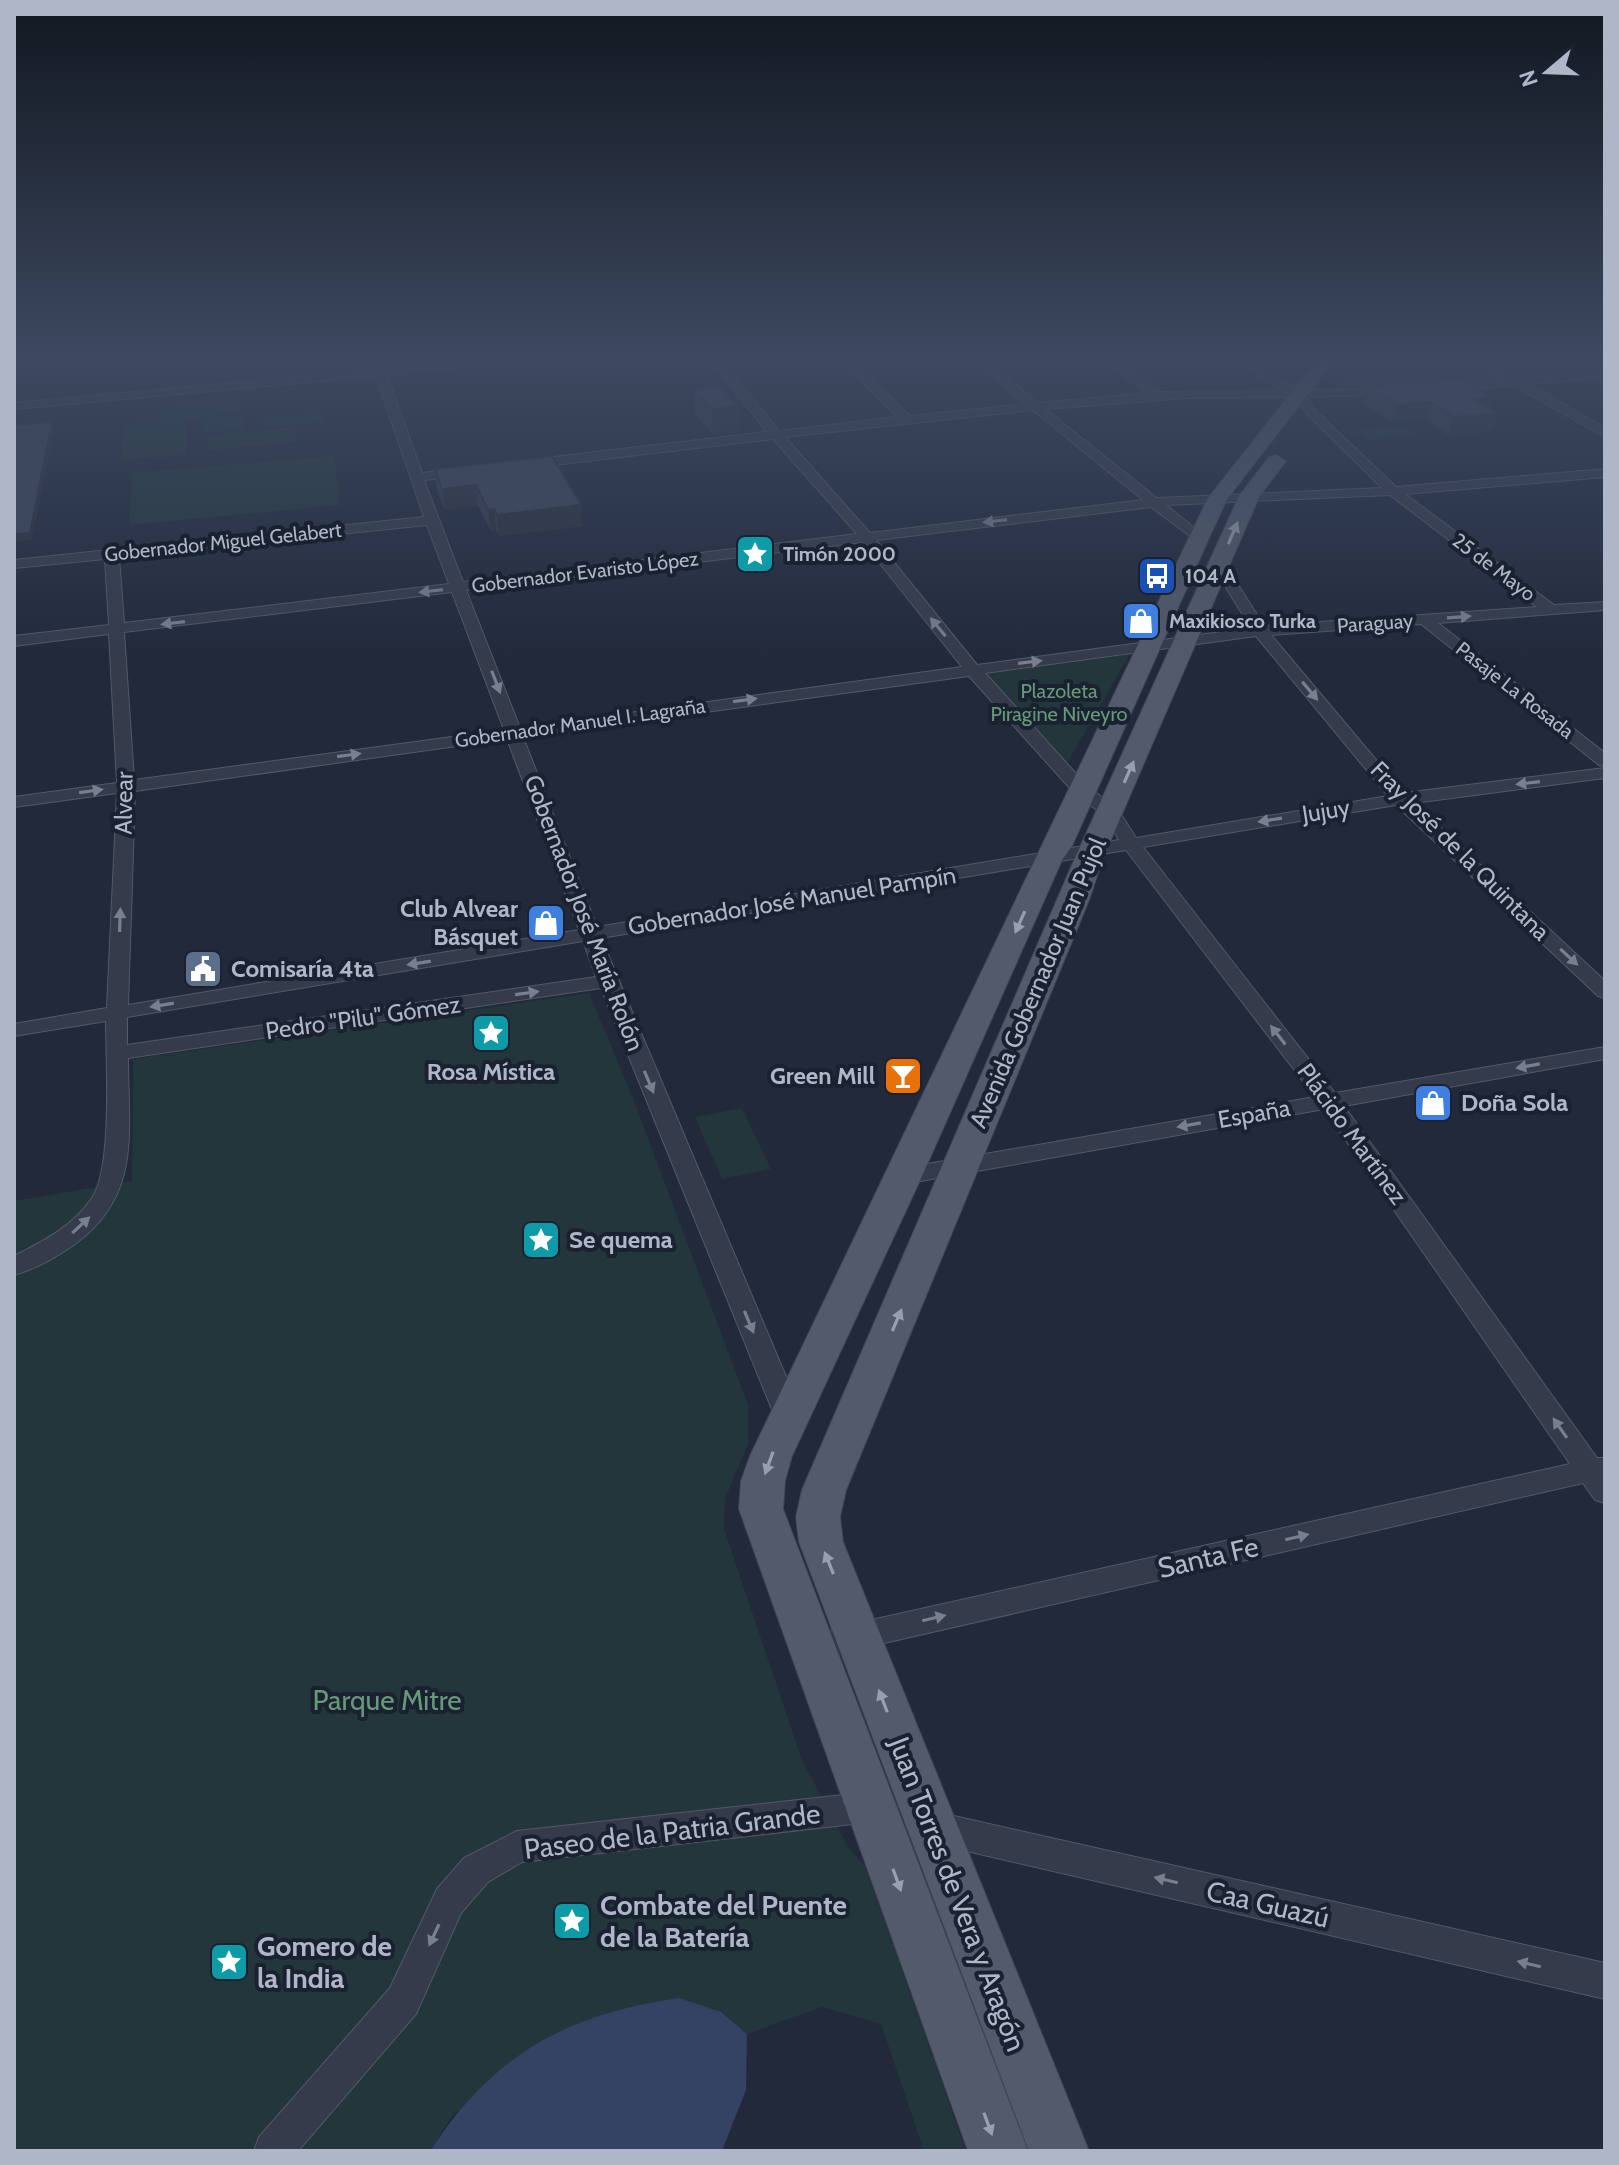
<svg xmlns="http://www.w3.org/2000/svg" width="1619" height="2165" font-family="Cabin,sans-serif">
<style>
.green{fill:#23363c}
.water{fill:#344263}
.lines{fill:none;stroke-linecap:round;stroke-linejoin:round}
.minor-casing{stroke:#525969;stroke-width:2}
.primary-casing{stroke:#3e4454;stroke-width:2}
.minor{fill:#353b4b;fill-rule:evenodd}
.primary{fill:#525a6b;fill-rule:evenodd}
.wall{fill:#343b4e}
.shaded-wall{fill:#2b3040}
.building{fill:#3d455b;stroke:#2b3040;stroke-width:2}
.oneway{fill:#787f8f}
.oneway2{fill:#989fb0}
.labels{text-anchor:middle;stroke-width:8;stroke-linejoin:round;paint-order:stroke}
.far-street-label{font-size:20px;fill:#afb6c7;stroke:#1a2130}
.far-poi-label{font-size:20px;font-weight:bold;fill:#afb6c7;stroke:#1a2130;text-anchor:start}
.far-park-label{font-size:20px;fill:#697;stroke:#1a2130}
.street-label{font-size:24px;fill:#afb6c7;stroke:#1a2130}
.poi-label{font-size:24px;font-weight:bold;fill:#afb6c7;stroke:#1a2130;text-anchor:start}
.near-street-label{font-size:28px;fill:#afb6c7;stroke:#1a2130}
.near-park-label{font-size:28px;fill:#697;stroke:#1a2130}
.near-poi-label{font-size:28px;font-weight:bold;fill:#afb6c7;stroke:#1a2130;text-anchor:start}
</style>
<rect width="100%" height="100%" fill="#21293b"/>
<g class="green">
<polygon points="1362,359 1468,359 1502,381 1336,393"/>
<polygon points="240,398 241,413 186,418 185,455 121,460 125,424 159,421 161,405"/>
<polygon points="323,412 325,422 264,427 262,418"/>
<polygon points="241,415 243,429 202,433 200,419"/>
<polygon points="1404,426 1419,436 1367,440 1353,430"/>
<polygon points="294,427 297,442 209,450 207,435"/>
<polygon points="334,456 340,505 129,525 132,473"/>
<polygon points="1130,654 1066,765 984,674"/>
<polygon points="589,993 631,1093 748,1405 748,1444 725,1499 724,1529 802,1760 848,1847 865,1866 966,2151 924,2151 881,2024 822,2007 747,2034 721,2012 454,2113 430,2151 14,2151 14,1201 132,1181 133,1059"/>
<polygon points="742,1108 771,1169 722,1179 695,1117"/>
</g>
<path class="water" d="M679,1998L721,2012L747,2034L746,2090L722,2151H430C492,2055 567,2014 679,1998Z"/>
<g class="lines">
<g class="minor-casing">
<g id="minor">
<path d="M371,359H382L385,369L485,359H530L387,375L422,473L466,467L472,471L466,475L424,480L463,582L857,534L773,439L528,468L522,464L528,460L767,432L709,359H720L779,431L898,417L839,359H851L910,416L1025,404L971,359H983L1038,403L1148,393L1100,359H1113L1161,392L1283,390L1230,359H1244L1300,390L1397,389L1399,391L1393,394L1306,397L1316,411L1396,487L1605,469V477L1405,494L1554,605L1605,602V610L1438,623L1605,753V766L1599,765L1421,624L1271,635L1404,793L1605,768V778L1414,803L1605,981V998L1598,996L1396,805L1143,847L1335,1093L1605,1047V1059L1344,1106L1597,1458H1605V1503L1595,1500L1583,1483L858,1649L812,1662L801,1658L797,1649L801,1640L858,1623L1570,1464L1324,1109L904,1184L896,1181L892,1176L896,1171L904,1168L1315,1097L1126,850L601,938L803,1417L799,1424L789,1427L779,1424L775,1417L601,988L128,1058C128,1132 142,1195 75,1244C57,1257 35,1269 14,1275V1256C44,1241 73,1226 92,1198C113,1167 106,1062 106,1021L14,1036V1024L107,1008L117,793L14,807V797L117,783L109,634L14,646V636L109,625L105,559L14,568V560L424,517L376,376L14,409V403L374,370ZM1294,397L1308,415L1382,488L1157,498L1045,409L1187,398ZM1033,410L1143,500L870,533L785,437ZM1390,495L1537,607L1264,626L1237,583L1232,582L1225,586L1251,628L977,665L876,540L1151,507L1198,542L1203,541V535L1166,505ZM427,525L449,584L124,623L119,557ZM863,542L962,667L520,728L466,590ZM452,592L504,730L134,780L124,632ZM1256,636L1388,796L1136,838L1117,808L1088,787L985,673ZM969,676L1076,795L1104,815L1119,840L597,927L523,737ZM507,739L579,930L128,1005L135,791ZM583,941L596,977L127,1045V1017Z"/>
<polygon points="1472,359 1486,359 1519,379 1605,372 1605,378 1529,384 1605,428 1605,437 1515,386 1440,390 1438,388 1444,385 1505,380"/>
<polygon points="870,1792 888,1798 893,1809 888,1820 876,1824 870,1822 522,1862 488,1882 461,1913 416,2014 298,2151 254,2151 259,2137 390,1988 437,1889 464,1858 517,1831"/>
<polygon points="932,1811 1605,1963 1605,1999 932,1843 920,1838 915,1827 920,1816"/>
</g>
</g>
<g class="primary-casing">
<g id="primary">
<polygon points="1318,359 1335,359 1227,499 1209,538 1072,846 1062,860 922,1176 792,1456 785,1481 783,1509 1028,2151 968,2151 739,1509 741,1481 750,1456 1208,498"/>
<polygon points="1276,455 1286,461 1259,497 1103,858 1089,900 846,1490 840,1517 843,1542 1089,2151 1029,2151 799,1542 796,1517 802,1490 1075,858 1239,496 1269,457"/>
</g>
</g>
<use href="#minor" class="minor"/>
<use href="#primary" class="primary"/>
</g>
<g class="wall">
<polygon points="1365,386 1492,397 1490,408 1494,431 1449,435 1426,420 1392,423 1362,403"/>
<polygon points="694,389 738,406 739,432 713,435 695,414"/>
<polygon points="435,469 581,505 583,526 499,536 496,530 491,531 478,506 445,510 437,490"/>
</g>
<g class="shaded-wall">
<polygon points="1492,397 1488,414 1498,413 1494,431 1449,435 1453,417 1473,399"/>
<polygon points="1430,402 1426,420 1392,423 1396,405"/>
<polygon points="738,406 739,432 713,435 712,409"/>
<polygon points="52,422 54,428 32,540 14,542 14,534"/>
<polygon points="476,485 478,506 445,510 442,489"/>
<polygon points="581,505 583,526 499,536 497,515"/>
<polygon points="494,509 496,530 491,531 488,510"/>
</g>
<g class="building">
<polygon points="1461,378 1492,397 1473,399 1498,413 1453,417 1430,402 1396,405 1365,386"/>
<polygon points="721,387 738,406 712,409 694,389"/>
<polygon points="52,422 30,533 14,534 14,425"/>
<polygon points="552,456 581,505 497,515 494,509 488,510 476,485 442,489 435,469"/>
</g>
<defs><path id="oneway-solid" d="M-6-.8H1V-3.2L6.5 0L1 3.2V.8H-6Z" transform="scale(2)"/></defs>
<g class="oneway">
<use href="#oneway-solid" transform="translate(995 521) rotate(173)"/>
<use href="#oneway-solid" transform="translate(431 591) rotate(173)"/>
<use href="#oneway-solid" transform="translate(1459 617) rotate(-4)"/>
<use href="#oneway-solid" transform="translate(173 623) rotate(173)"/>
<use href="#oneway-solid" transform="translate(938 627) rotate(-129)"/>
<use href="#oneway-solid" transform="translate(1030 662) rotate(-7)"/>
<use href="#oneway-solid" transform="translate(496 682) rotate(69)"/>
<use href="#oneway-solid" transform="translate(1310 691) rotate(50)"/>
<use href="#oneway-solid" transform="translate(745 700) rotate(-8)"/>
<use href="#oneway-solid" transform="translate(349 755) rotate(-8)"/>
<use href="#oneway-solid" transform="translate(1528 783) rotate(173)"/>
<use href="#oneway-solid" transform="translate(91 791) rotate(-8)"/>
<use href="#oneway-solid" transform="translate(1270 820) rotate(171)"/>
<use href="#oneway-solid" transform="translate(120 920) rotate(-88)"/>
<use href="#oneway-solid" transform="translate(1569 957) rotate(43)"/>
<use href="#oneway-solid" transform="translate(419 963) rotate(171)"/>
<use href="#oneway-solid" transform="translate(527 993) rotate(-8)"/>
<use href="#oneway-solid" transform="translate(162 1005) rotate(171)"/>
<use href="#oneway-solid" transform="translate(1278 1035) rotate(-128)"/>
<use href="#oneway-solid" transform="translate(1528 1066) rotate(170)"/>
<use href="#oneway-solid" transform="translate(649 1082) rotate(67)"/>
<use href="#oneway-solid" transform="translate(1189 1125) rotate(170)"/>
<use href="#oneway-solid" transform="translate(81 1225) rotate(-43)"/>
<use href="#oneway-solid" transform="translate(749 1322) rotate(67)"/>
<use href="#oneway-solid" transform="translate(1560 1428) rotate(-125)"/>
<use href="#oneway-solid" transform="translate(1297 1537) rotate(-13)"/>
<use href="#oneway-solid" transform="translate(934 1618) rotate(-13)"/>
<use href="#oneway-solid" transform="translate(1166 1880) rotate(-167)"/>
<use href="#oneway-solid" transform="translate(434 1935) rotate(115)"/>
<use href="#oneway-solid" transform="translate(1529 1964) rotate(-167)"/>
</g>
<g class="oneway2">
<use href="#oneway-solid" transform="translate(1233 533) rotate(-67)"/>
<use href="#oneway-solid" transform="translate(1129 772) rotate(-66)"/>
<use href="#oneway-solid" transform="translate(1020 922) rotate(114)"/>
<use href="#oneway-solid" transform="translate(897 1320) rotate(-67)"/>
<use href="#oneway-solid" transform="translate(769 1463) rotate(110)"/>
<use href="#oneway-solid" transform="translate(829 1563) rotate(-112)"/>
<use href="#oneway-solid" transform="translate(883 1701) rotate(-111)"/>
<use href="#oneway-solid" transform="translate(897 1880) rotate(70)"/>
<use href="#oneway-solid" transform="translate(988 2124) rotate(70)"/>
</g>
<linearGradient id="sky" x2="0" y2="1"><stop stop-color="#121720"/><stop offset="0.54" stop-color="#3d4960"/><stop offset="1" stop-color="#3d4960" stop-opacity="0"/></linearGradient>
<rect width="1619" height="662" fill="url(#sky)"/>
<defs>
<g id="sight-square" transform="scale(2)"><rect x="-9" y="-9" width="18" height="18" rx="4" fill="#0f9aa8" stroke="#1a2130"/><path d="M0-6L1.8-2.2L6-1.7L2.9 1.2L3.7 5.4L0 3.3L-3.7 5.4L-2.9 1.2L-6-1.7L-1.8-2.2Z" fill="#fff"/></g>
<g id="bus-square" transform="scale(2)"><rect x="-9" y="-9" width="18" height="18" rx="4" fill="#1a4fb4" stroke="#1a2130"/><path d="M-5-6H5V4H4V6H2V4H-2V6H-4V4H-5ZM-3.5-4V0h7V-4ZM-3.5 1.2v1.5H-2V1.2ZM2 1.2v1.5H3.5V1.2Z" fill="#fff"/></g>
<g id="shop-square" transform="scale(2)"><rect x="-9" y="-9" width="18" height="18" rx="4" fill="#3f7fe0" stroke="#1a2130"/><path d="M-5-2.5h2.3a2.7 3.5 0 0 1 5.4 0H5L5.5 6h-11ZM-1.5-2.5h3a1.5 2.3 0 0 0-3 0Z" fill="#fff"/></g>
<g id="civic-square" transform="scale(2)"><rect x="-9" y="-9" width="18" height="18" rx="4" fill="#5c6f8a" stroke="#1a2130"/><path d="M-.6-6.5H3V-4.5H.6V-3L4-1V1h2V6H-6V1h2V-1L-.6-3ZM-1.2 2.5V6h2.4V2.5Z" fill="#fff"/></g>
<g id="bar-square" transform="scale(2)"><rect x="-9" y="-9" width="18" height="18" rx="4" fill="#e8710a" stroke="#1a2130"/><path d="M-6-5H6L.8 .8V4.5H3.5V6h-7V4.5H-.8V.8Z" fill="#fff"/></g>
</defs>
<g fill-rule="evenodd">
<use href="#sight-square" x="755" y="554"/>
<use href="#bus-square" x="1157" y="576"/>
<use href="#shop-square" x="1141" y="621"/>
<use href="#shop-square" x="546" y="923"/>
<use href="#civic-square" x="203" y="969"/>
<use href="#sight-square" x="491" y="1033"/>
<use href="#bar-square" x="903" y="1076"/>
<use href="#shop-square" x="1433" y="1103"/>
<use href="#sight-square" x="541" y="1240"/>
<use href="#sight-square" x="572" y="1921"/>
<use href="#sight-square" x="229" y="1962"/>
</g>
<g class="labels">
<g class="far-street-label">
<text transform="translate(223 542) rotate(-6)" y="7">Gobernador Miguel Gelabert</text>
<text transform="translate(1494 567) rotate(37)" y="7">25 de Mayo</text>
<text transform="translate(585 572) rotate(-7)" y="7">Gobernador Evaristo López</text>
<text transform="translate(1375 623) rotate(-4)" y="7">Paraguay</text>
<text transform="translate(1515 690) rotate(38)" y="7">Pasaje La Rosada</text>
<text transform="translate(580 723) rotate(-8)" y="7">Gobernador Manuel I. Lagraña</text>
</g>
<g class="far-poi-label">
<text x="783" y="561">Timón 2000</text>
<text x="1185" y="583">104 A</text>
<text x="1169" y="628">Maxikiosco Turka</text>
</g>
<g class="far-park-label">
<text x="1059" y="698">Plazoleta<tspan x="1059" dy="23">Piragine Niveyro</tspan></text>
</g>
<g class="street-label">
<text transform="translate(124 803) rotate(-89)" y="8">Alvear</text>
<text transform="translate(1326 811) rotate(-9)" y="8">Jujuy</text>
<text transform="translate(1460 851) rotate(45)" y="8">Fray José de la Quintana</text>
<text transform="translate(792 901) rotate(-9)" y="8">Gobernador José Manuel Pampín</text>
<text transform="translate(584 913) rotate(69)" y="8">Gobernador José María Rolón</text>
<text transform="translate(1038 983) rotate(-67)" y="8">Avenida Gobernador Juan Pujol</text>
<text transform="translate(363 1018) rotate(-8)" y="8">Pedro "Pilu" Gómez</text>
<text transform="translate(1254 1114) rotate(-10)" y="8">España</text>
<text transform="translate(1352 1134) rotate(54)" y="8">Plácido Martínez</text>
</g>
<g class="poi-label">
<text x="518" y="917" text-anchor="end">Club Alvear<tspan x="518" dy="28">Básquet</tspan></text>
<text x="231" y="977">Comisaría 4ta</text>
<text x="491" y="1080" text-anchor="middle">Rosa Mística</text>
<text x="875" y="1084" text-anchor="end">Green Mill</text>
<text x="1461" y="1111">Doña Sola</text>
<text x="569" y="1248">Se quema</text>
</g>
<g class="near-street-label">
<text transform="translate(1208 1557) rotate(-13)" y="10">Santa Fe</text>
<text transform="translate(672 1831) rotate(-7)" y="10">Paseo de la Patria Grande</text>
<text transform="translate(958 1894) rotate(69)" y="10">Juan Torres de Vera y Aragón</text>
<text transform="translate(1268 1904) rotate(13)" y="10">Caa Guazú</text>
</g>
<g class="near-park-label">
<text x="387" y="1710">Parque Mitre</text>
</g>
<g class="near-poi-label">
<text x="600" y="1915">Combate del Puente<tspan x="600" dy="32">de la Batería</tspan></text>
<text x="257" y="1956">Gomero de<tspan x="257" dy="32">la India</tspan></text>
</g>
</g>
<rect width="1619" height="2165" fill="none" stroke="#afb6c7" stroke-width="32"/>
<g transform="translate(1547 72) rotate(251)" stroke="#1a2130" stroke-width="6" paint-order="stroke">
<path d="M0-6L14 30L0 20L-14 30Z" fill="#afb6c7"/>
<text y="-12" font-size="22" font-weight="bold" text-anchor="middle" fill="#afb6c7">N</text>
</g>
</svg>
